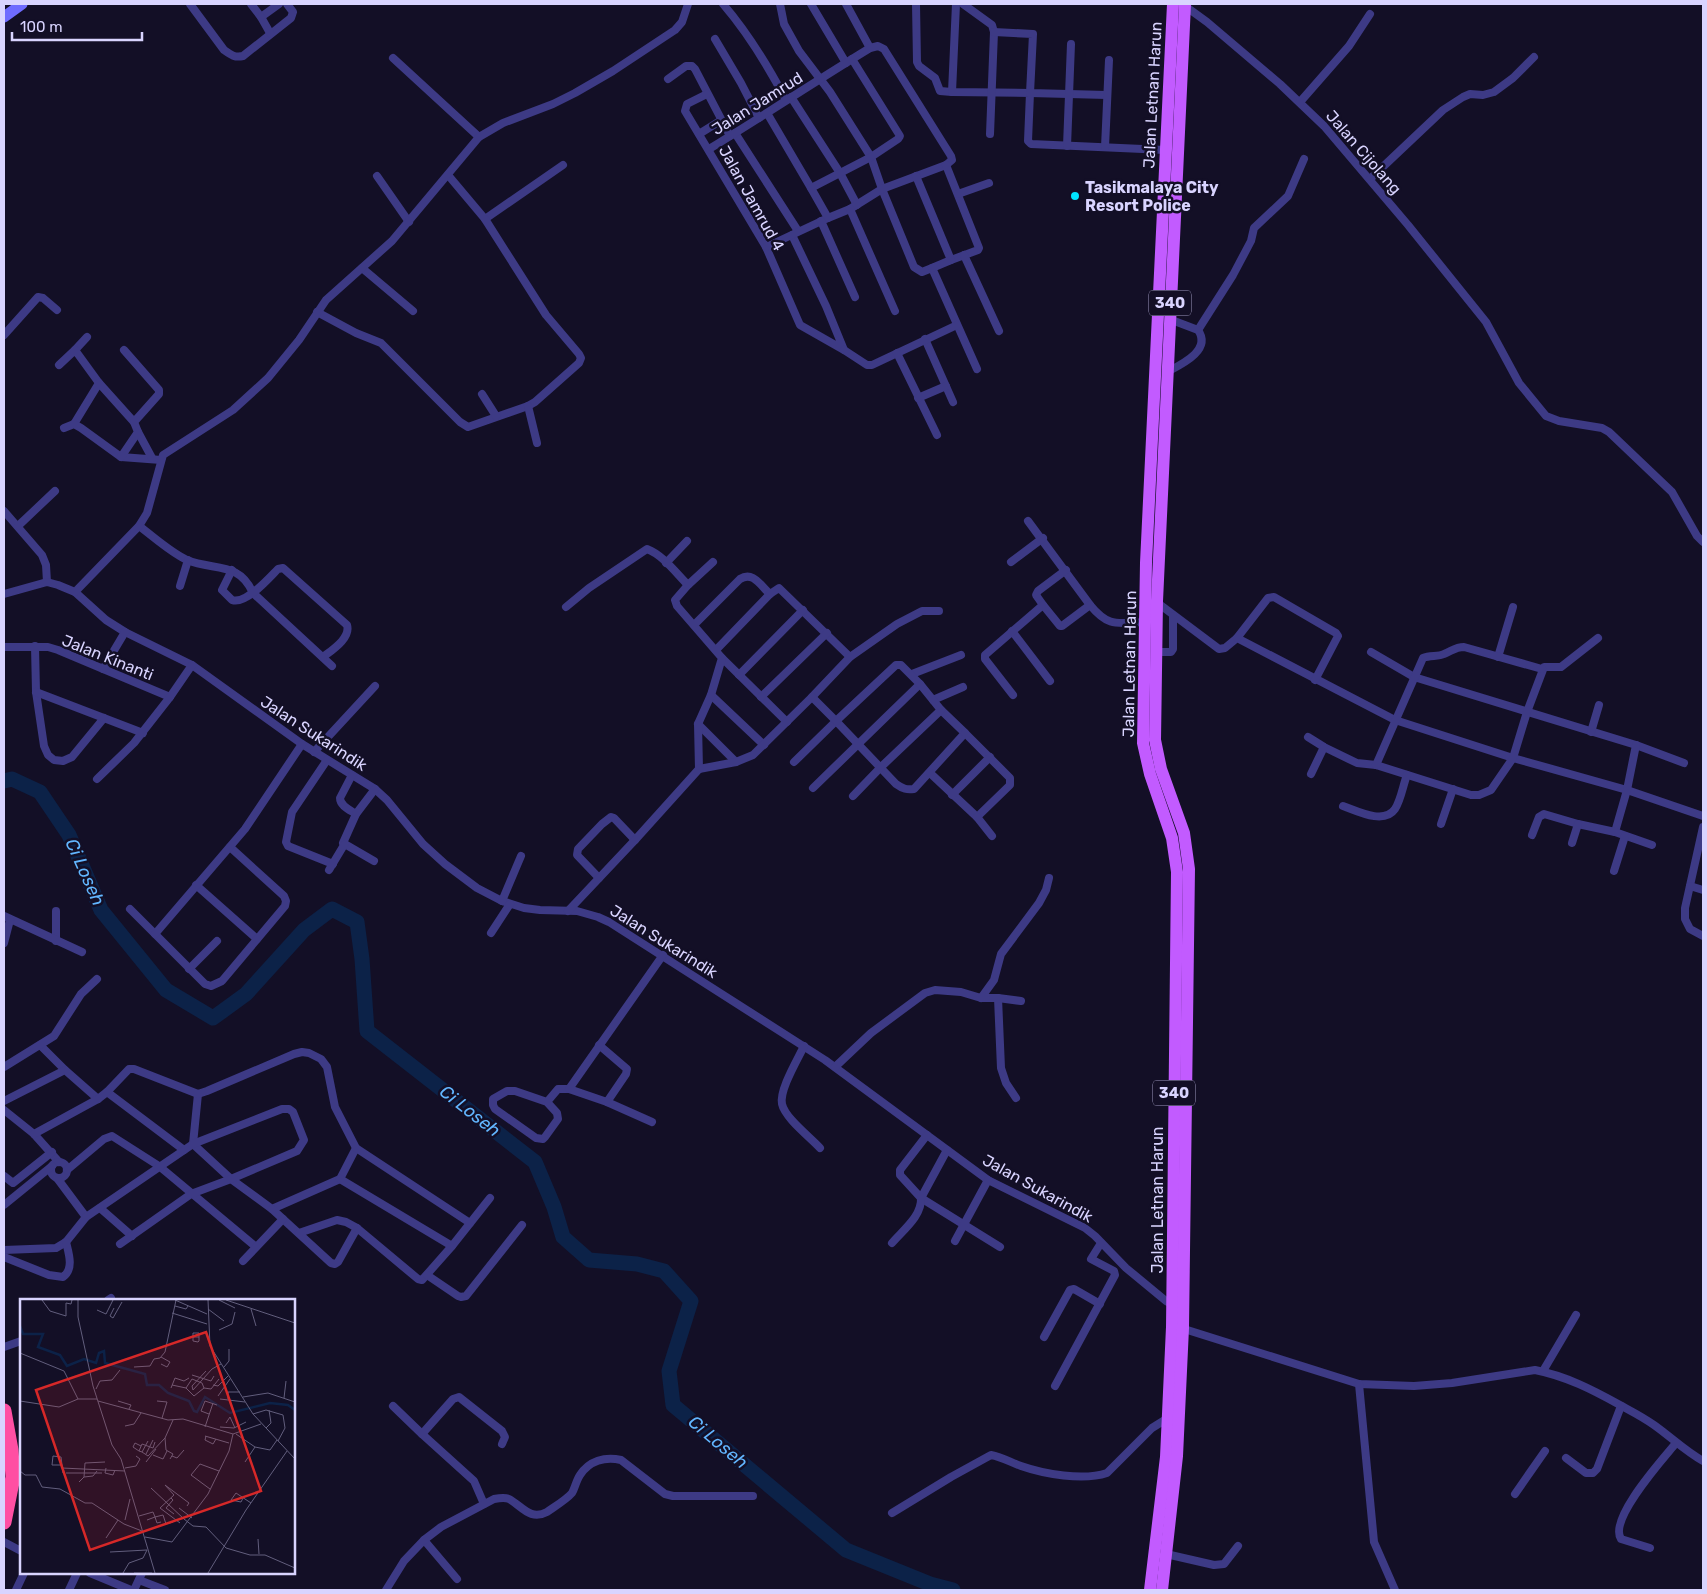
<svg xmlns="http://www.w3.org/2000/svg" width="1707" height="1594" font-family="Rubik,sans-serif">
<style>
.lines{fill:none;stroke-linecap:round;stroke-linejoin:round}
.river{stroke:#0c2248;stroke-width:15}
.street{stroke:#3d3a85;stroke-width:8}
.secondary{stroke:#6f6bff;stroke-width:11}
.primary{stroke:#c25bff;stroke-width:12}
.highway{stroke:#ff4fa3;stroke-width:15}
.poi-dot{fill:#00e5ff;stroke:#130f26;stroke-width:2}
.labels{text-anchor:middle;stroke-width:5;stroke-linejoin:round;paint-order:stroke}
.shield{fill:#130f26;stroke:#9e99be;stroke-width:1}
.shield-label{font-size:15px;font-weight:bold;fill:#d9d4ff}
.street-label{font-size:16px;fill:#d9d4ff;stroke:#130f26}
.poi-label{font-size:16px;font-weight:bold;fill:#d9d4ff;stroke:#130f26;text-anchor:start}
.water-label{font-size:18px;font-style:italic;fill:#62b6ff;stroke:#130f26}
.inset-river{fill:none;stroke:#0c2248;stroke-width:2.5}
.inset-road{fill:none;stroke:#625e7d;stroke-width:1}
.view{fill:#d62828;fill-opacity:0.15;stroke:#d62828;stroke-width:2.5}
.inset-edge{fill:none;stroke:#d9d4ff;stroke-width:2.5}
</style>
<rect width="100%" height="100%" fill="#130f26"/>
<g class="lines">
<polyline class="river" points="4,781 12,779 40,792 69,835 101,910 166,990 213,1018 246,994 304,930 332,909 357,922 362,959 367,1031 535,1162 554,1207 563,1237 589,1260 637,1264 664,1271 691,1301 669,1371 673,1405 846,1550 930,1584 953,1590"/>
<g class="street">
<path d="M190,4L224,50C231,55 235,58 243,56L291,18L293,12L287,4"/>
<polyline points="251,4 261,17 279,4"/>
<path d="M723,4C748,33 768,66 786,100"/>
<polyline points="780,4 784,24 799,51 830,92 871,157 882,189 914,267 922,272 932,268 977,369"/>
<polyline points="811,4 846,63"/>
<polyline points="846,4 870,48"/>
<polyline points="916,4 917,62 919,66 935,78 940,91 952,92"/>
<polyline points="956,4 952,92 1030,93 1028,141 1031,144 1165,150"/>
<polyline points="963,4 992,25 994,32 990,134"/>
<polyline points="1185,6 1207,22 1280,84 1324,126 1408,225 1486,322 1519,383 1546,416 1559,421 1602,428 1609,432 1672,492 1697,536 1703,542"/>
<polyline points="261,17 270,33"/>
<polyline points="994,32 1033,34 1030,93 1107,95"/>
<polyline points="715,39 741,83 759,118"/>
<polyline points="393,58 479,137"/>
<polyline points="668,79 686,66 692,66 695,69 730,136"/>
<polyline points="707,94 687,104 685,111 766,247 800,325 844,350 826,306 792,235"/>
<polyline points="791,97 840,173 857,205"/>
<polyline points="1300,102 1349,46 1370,14"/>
<polyline points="767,113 811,188"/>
<polyline points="735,133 798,231"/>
<polyline points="699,134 720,121"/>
<polyline points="1067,146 1071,44"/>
<polyline points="1105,147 1109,60"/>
<path d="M709,149C763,116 816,81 870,48L878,46L884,49L951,156L952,160L946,165L882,189L850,209L828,218L766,247"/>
<polyline points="946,165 979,248 978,250 951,260"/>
<polyline points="377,176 409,222"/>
<polyline points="916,176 951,260 932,268"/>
<polyline points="1370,179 1443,110 1463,97 1470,94 1483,95 1494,92 1513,78 1534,57"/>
<polyline points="958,194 989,183"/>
<polyline points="850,209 895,311"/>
<polyline points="828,218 811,188 871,157 898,139 900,136 852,59"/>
<polyline points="485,219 563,165"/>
<polyline points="821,221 855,297"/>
<polyline points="964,255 999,331"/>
<polyline points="362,268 413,311"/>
<polyline points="317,312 356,333 381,343 460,422 468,427 528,406 535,402 579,363 581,358 579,354 546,315 485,219 448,175"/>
<polyline points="1198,330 1233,275 1251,241 1254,228 1288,196 1304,159"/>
<polyline points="4,335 38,297 43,298 57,310"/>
<polyline points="925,339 953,402"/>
<polyline points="75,350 87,337"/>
<polyline points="844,350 867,365 872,365 957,325"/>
<polyline points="897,353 937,435"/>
<polyline points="59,365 75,350 99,383"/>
<path d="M1167,372C1182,364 1212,350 1198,330L1169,319"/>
<polyline points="482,394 496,416"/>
<polyline points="918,398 946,386"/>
<polyline points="528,406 537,443"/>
<polyline points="74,424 99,383 134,422"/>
<polyline points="64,428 74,424 81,428 121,457 161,460"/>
<polyline points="138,432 152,458"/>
<polyline points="121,457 138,432 134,422 159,394 159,390 124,350"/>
<polyline points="4,511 42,555 46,565 47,582"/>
<polyline points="1028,521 1090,605"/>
<polyline points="18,526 55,491"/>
<path d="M139,526C154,537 170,552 187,560C214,571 239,561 253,593L332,666"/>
<polyline points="1011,562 1043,538"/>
<polyline points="666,563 687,541"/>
<path d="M232,570L222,590L232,600C246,605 269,578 278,569L283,568L347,625C351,638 332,650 323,657"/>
<polyline points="180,586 188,560"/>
<polyline points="75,592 106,620 125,632 192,665 302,744 375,789 387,800 423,844 445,864 477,888 502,901 524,908 540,910 577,911 598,917 609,922 825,1060 988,1180 1085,1228 1095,1236 1126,1268 1166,1301 1175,1306"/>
<polyline points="4,594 47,582 58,585 75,592 139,526 147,513 163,455 233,410 268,378 299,340 326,300 392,241 479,137 503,123 553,104 575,93 613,71 675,30 682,22 688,4"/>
<polyline points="1155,601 1219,649 1225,648 1237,638 1395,720 1513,758 1627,790 1703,816"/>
<polyline points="1043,605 1036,595 1038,591 1066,570"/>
<path d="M566,607L589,588L647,549C663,555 676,573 688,585"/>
<path d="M694,625L740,579C753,571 760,585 770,594"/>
<polyline points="1012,631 1050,681"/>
<polyline points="1237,638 1268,598 1274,597 1336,633 1338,636 1315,680"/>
<polyline points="35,646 36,692 44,746 48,755 54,760 63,761 72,757 104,718"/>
<polyline points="4,647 48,647 58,650 170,697"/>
<polyline points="716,650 770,594 779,588 850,657"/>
<polyline points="1157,652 1171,652 1173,649 1173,616"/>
<polyline points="1371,652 1414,677 1636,745 1684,763"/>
<polyline points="1498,657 1513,607"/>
<polyline points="722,658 787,722"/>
<polyline points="103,669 125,632"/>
<polyline points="912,674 961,655"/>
<polyline points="739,675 803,610"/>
<polyline points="36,692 143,733"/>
<polyline points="711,695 764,745"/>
<path d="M1013,695L985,659V655L1043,605L1060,626H1062L1090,605C1109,628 1117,623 1145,622"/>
<polyline points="761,697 827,633"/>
<polyline points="812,697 850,657 897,624 922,611 939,611"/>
<polyline points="933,700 963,687"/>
<polyline points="698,724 736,762"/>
<polyline points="1591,732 1599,705"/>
<polyline points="1308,737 1324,747 1357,763 1376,765 1471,795 1479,795 1491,790 1513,758 1527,712 1544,667 1561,667 1598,638"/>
<polyline points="314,752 375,686"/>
<polyline points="327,760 292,812 286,842 288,846 333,864"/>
<path d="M794,762L836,721L896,784C903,789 907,790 914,789L965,733L941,710"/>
<path d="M1376,765L1423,658C1430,655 1438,657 1444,654C1452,651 1455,647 1464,647L1542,669"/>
<polyline points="699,769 698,724 711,695 722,658 677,606 675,600 688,585 713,562"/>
<polyline points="930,773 977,817 1010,785 1010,778 965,733"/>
<polyline points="1311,774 1324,747"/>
<path d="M352,775L340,798C340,806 350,810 356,814"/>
<polyline points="97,779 134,743 170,697 192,665"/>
<polyline points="813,788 920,684"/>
<polyline points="952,795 990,757"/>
<path d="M1343,806C1357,811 1384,825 1395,809C1401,800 1403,785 1407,775"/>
<polyline points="977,817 992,836"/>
<polyline points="1441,824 1453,789"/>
<polyline points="1703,827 1685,908 1685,919 1690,929 1703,936"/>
<polyline points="1615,832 1627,790 1636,745"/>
<polyline points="1532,835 1539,817 1544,814 1578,824 1615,832 1652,845"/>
<polyline points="1572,843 1578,824"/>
<polyline points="374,861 343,843 356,814 375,789"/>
<polyline points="329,870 344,845"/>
<polyline points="1614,871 1625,836"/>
<polyline points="599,878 577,855 578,849 602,824 611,817 614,818 635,840"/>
<polyline points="196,885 257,939"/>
<polyline points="1690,886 1703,890"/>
<polyline points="502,901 521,856"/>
<polyline points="130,909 205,984 211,986 222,981 285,906 286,901 284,896 230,847"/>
<polyline points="56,911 56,941"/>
<polyline points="568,911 635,840 699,769 736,762 753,755 812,697 836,721 896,665 901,665 920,684 941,710 881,767 853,796"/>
<polyline points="4,916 82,952"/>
<polyline points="491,933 510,904"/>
<polyline points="155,934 245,829 302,744"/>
<polyline points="4,943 10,920"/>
<polyline points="189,969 217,941"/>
<polyline points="981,998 994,980 1001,954 1039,903 1046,890 1049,878"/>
<polyline points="998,998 1001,1068 1006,1083 1016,1098"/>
<polyline points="40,1045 65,1070"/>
<polyline points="599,1045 627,1069 626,1074 607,1102"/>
<path d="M804,1046C798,1059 779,1090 782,1104C785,1118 810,1137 820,1148"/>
<polyline points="4,1067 54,1036 81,994 97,979"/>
<polyline points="835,1067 871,1033 925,993 935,990 961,992 981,998 998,998 1021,1001"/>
<polyline points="107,1092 184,1150"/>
<polyline points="198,1094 193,1144 231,1179 272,1209 340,1179 356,1148"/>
<polyline points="4,1101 65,1070 98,1099"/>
<polyline points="547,1102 557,1113 558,1119 545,1137 543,1139 536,1138 495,1109 493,1105 493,1099 507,1091 515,1091 547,1102 558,1089 569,1089"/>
<polyline points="4,1110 34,1134 59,1162"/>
<polyline points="652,1122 607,1102 569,1089 663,955"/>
<polyline points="34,1134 98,1099 107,1092 129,1069 134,1069 198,1094 207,1091 294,1054 302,1052 309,1053 321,1059 327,1067 335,1107 356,1148 470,1223"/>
<polyline points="927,1135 900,1170 900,1175 921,1198 1000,1247"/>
<circle cx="59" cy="1170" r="8"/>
<polyline points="67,1170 104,1139 112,1136 159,1166 256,1247"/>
<polyline points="4,1176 13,1183 52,1152"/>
<polyline points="57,1178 86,1217"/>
<polyline points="340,1179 452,1246"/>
<polyline points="4,1205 52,1166"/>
<polyline points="100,1208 132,1236"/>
<polyline points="272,1209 331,1263 335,1264 338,1262 357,1228"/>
<polyline points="299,1233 337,1220 346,1222 357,1228 418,1279 422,1280 452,1246 490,1198"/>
<polyline points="955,1241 988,1180"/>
<path d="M892,1243C903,1230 922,1216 921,1198L947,1150"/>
<polyline points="4,1250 56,1248 66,1242 86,1217 193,1144 282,1109 289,1109 293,1112 304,1140 297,1151 231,1179 191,1194 120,1244"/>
<path d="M4,1257L49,1275L63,1277C74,1269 69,1254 66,1242"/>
<polyline points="243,1261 283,1219"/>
<polyline points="427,1275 458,1296 461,1297 466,1296 522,1225"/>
<polyline points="108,1300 111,1298"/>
<path d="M1181,1328L1359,1384L1414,1386L1452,1383L1535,1370C1566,1376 1593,1390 1620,1405C1631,1411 1643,1417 1654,1425C1671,1437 1685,1451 1703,1461"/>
<polyline points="1044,1337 1070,1290 1074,1289 1100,1304"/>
<polyline points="4,1347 21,1341"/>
<polyline points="1543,1371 1576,1315"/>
<polyline points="1359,1384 1374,1542 1395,1590"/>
<polyline points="1055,1386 1115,1275 1114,1271 1091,1259 1101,1243"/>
<polyline points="393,1406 422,1434"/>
<polyline points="1566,1458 1586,1473 1593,1473 1597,1469 1621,1406"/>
<polyline points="1515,1494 1545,1451"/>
<polyline points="484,1504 474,1481 422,1434 453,1399 459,1397 502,1431 505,1437 502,1444"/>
<path d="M892,1513L951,1477L991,1455C1002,1457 1010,1462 1021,1466C1044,1474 1083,1481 1107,1473L1152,1428L1168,1418"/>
<polyline points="424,1540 457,1579"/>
<polyline points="4,1542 21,1551"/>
<path d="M1650,1548L1621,1539C1608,1519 1663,1459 1676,1443"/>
<polyline points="1166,1554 1214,1565 1224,1564 1238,1546"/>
<polyline points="90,1573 131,1590"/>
<polyline points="139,1580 165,1590"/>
<polyline points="16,1590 24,1573"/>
<polyline points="69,1590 77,1573"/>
<polyline points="134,1590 142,1573"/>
<path d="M386,1590L404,1561L424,1540L441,1527L494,1499C499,1498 505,1497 509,1499C522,1506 530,1521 547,1512C554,1507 566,1500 572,1493C575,1488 576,1481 580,1475C589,1461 605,1456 621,1460L665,1494L673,1496H753"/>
</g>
<polyline class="secondary" points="4,17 22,4"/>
<g class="primary">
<polyline points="1150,1590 1166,1457 1172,1327 1177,872 1172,838 1150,774 1143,743 1146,563 1173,4"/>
<polyline points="1162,1590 1177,1456 1183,1328 1189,869 1184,833 1161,769 1155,740 1157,601 1185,4"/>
</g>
<polyline class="highway" points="4,1411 11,1450 13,1477 4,1522"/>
</g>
<circle class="poi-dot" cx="1075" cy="196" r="5"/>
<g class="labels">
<g class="shield">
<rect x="1149" y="290.5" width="42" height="25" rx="4"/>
<rect x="1153" y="1080.5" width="42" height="25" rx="4"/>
</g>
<g class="shield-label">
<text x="1170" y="308">340</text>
<text x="1174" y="1098">340</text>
</g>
<g class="street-label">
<text transform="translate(1152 95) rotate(-87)" y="6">Jalan Letnan Harun</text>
<text transform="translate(757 103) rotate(-32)" y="6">Jalan Jamrud</text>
<text transform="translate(1364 152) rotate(49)" y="6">Jalan Cijolang</text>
<text transform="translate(752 198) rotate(61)" y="6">Jalan Jamrud 4</text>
<text transform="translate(108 657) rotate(22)" y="6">Jalan Kinanti</text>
<text transform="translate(1129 664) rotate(-89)" y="6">Jalan Letnan Harun</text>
<text transform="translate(314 733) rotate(33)" y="6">Jalan Sukarindik</text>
<text transform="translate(664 941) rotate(32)" y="6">Jalan Sukarindik</text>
<text transform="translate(1038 1188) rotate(29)" y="6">Jalan Sukarindik</text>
<text transform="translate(1157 1200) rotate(-90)" y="6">Jalan Letnan Harun</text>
</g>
<g class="poi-label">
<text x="1085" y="193">Tasikmalaya City<tspan x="1085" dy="18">Resort Police</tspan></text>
</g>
<g class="water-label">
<text transform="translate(85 872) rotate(66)" y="6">Ci Loseh</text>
<text transform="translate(470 1111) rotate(38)" y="6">Ci Loseh</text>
<text transform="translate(718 1442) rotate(40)" y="6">Ci Loseh</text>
</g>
</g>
<g transform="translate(20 1299)">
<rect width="275" height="275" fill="#130f26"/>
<path class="inset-river" d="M0,27L3,35H23L18,48L40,56L47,67L64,60L76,64L79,54L84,52L85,64L125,75L127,86H139L148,94L169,102L174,112L177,113L185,98L210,114L250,104L268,106L275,111"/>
<path class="inset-road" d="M22,1L30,12L46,17V4L51,5L52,1M58,1V18L73,87L92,146L101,160L135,274M155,1L187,15M188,1L190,47L233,115L275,160M199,1L215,9M206,1L275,24M155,7L166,10L168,7M94,9L90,17L93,19L102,3M188,10L204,22M231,10L236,27M77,11L86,15L93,1M152,14L187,25M199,31L212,25L215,13M173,38V42L178,43L179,42V34H173V38H179M0,54L44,72L58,100M141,58L150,63L147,68L141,65M114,68L130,67L134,60L140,59L145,53L156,1M204,68L209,62V50M172,76L191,82L194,77M152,86L166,89L174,97L184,89L191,90L199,80M193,86L198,87L208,77M151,89L155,79L164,82L169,79M166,89L172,80L182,84L184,89M76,90L80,82L92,81L100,71M173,91L192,70L201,65M173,91L172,87L186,72M198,97L210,80M223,98L248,94L275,103M264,99L266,82M200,100L225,103M208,100V93H220M0,102L39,108L58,100H77M78,102L148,121L163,120L213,135M98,102L111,106L109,110M137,102L147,103L142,119M189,115L181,112L185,102L197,106M233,115L246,111L263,116L265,129L258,142M206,124L210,118L215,129M105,127L114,125L121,114M185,128L193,104M200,128L214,129L226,123M246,129L251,124L249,111M216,135L235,148L225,163M185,137L209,144M186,137L185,141L193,145L196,140M145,139L146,151L153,155L150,160M128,142L122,153L128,157L145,139L153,121M235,148L250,151L257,141M119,152L113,148L115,144L121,147M122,153L119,152L122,145L133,149L135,143M126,155L133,141M133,156L143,160L147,152M152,157L157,159L164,151M126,163L136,150M42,166H32L33,157L41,158L43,174M42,169L105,172M86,169L85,174L93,176L95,171M105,169L116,167L120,160L116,157M0,172L5,176H16L22,188L40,190L65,204H72L104,225L122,232M46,174H82M64,178L73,177L77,172M59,183L64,178L65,164L85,163M131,189L164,220L173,227L186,228L206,249L230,256H245L275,269M190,190L171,176L180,165L199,172M154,196L145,186L169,204L167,207M154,196L140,209L160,224M151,199L153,201L146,209L154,215M223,199L221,203L211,201L216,194L231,204M159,209L172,219M119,217L133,213L135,218L143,216L146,225L153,223M105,221L110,200M127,221L135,218L137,224L141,223M125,238L152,243L188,195L209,152L213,135L241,125M86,239L98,221M238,240L239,255M90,253L127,251M103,274L109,264L123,259L127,251M114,274H132M188,274L226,211L267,152"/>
<path class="view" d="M186,33L241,192L70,251L16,91Z"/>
<rect width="275" height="275" class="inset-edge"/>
</g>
<rect width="1707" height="1594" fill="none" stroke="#d9d4ff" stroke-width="10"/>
<path d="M12 32v8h130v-8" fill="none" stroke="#d9d4ff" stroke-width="2.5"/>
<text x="20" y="32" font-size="15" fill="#d9d4ff" stroke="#130f26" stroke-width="4" paint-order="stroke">100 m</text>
</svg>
